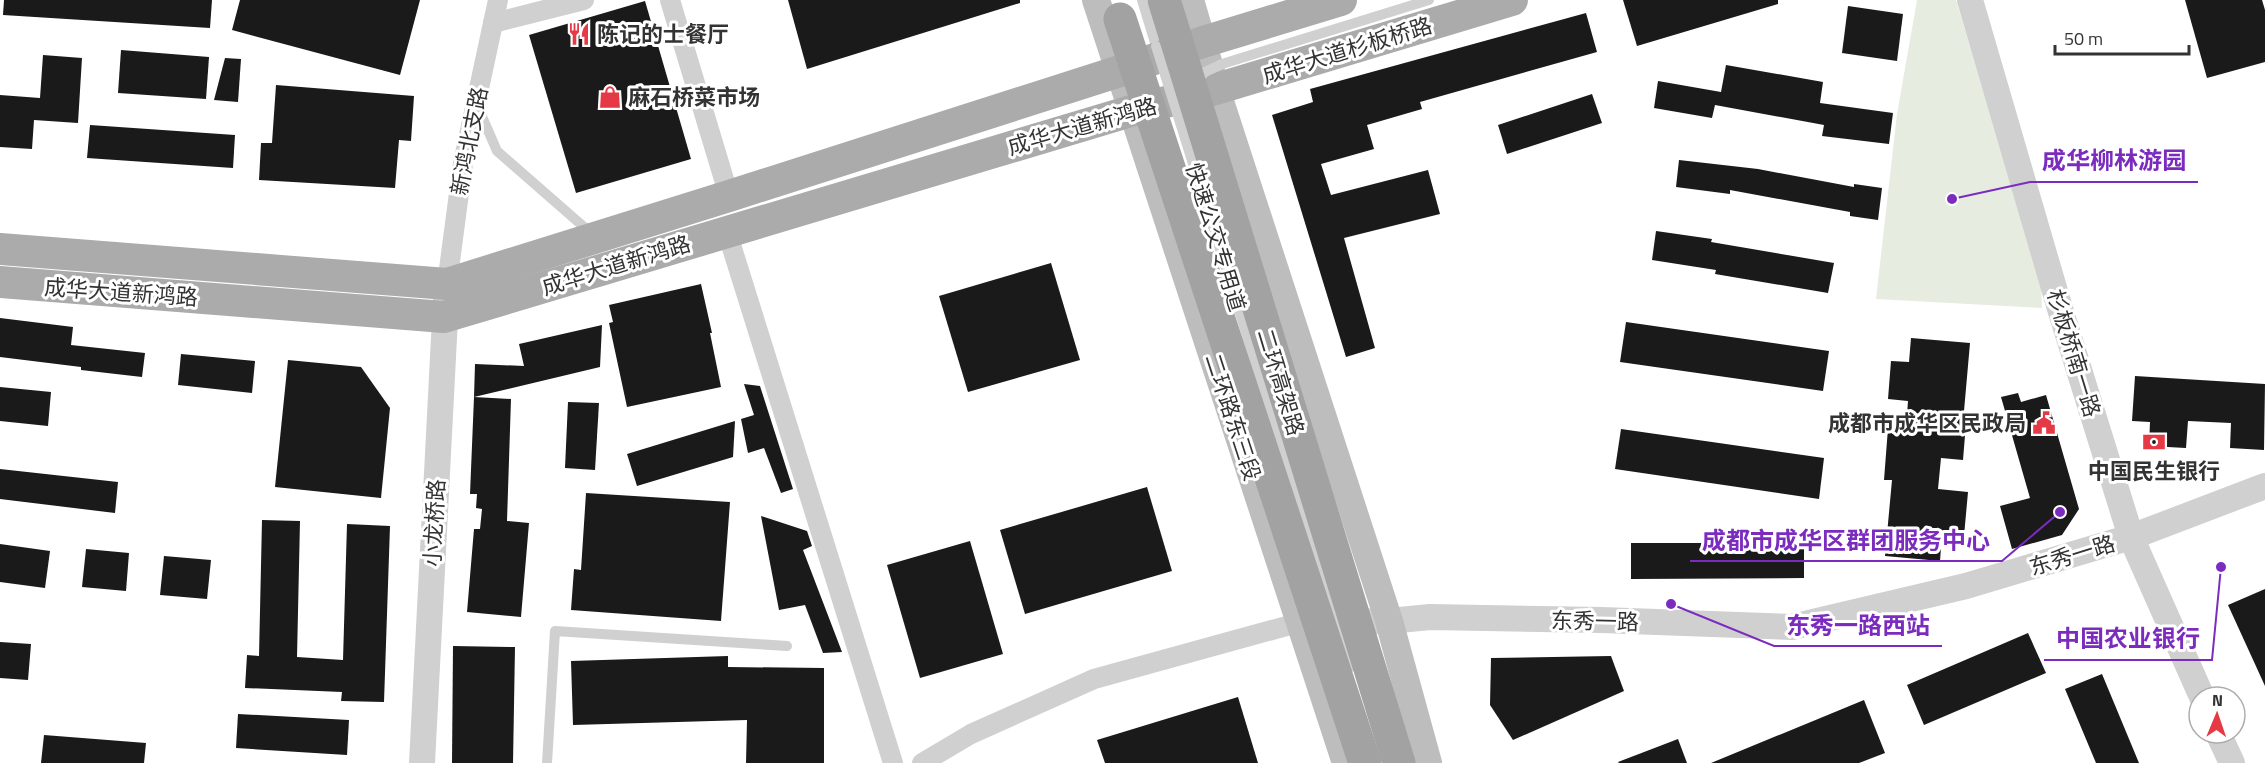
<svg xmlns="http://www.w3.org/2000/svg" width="2265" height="763" font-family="'Titillium Web','Noto Sans SC',sans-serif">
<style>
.green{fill:#e6ecdf}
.building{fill:#1a1a1a}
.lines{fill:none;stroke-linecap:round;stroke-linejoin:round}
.service{stroke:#d0d0d0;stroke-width:10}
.minor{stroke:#d0d0d0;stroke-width:20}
.tertiary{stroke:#d0d0d0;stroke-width:26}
.secondary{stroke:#bdbdbd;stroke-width:28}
.primary{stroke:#ababab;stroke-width:32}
.service-bridge{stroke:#d0d0d0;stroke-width:10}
.trunk-bridge{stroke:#a2a2a2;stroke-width:33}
.labels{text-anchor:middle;stroke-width:6;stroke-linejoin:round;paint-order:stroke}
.poi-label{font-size:22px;font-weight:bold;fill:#333;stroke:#fff;text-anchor:start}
.street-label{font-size:22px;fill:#333;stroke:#fff}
.leader{fill:none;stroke:#7b2cbf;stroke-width:2}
.callout-dot{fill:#7b2cbf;stroke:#fff;stroke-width:2}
.callout-label{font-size:24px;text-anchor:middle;font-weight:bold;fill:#7b2cbf;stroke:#fff;stroke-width:6;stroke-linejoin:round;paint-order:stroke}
</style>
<rect width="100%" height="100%" fill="#fff"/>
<polygon class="green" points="1917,0 1956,0 2041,284 2042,308 1876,299 1897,114"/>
<g class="building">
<polygon points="4,0 212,0 210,28 3,15"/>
<polygon points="240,0 420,0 400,75 232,30"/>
<polygon points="788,0 1020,0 1020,3 807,69"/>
<polygon points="1623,0 1778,0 1778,4 1637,46"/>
<polygon points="2185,0 2262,0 2265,10 2265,62 2207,78"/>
<polygon points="645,1 691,159 576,193 529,35"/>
<polygon points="1848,6 1903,14 1897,61 1842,53"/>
<polygon points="1586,13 1597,52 1420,102 1422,109 1367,125 1374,149 1321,164 1331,195 1428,170 1440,214 1344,238 1375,348 1346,357 1272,115 1313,102 1310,89"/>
<polygon points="121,50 209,57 206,99 118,93"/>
<polygon points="43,55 82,58 78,123 34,120 32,149 0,147 0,95 40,98"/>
<polygon points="225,58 241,59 238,102 214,100"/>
<polygon points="1726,65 1823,82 1820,103 1893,113 1889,144 1822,136 1824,125 1715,105 1712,118 1654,108 1658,81 1721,92"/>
<polygon points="276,85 414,96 411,141 399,140 395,188 259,180 261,143 272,143"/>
<polygon points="1592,94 1602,123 1507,154 1498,125"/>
<polygon points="90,125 235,135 233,168 87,158"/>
<polygon points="1679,160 1758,169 1854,187 1854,184 1882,188 1878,220 1850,216 1850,212 1730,190 1730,194 1676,187"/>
<polygon points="1656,231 1712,239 1711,242 1834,263 1828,293 1715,274 1716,270 1652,260"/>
<polygon points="1051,263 1080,360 968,392 939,296"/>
<polygon points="701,284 712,333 710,333 721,387 627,407 609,323 613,322 609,305"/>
<polygon points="0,318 73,327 71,345 145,353 142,377 81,370 81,367 0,357"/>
<polygon points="1626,322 1829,351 1823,391 1620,362"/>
<polygon points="602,325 600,367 474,397 475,364 524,366 519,344"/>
<polygon points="1911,338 1970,343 1964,411 1967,411 1963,460 1941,458 1938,489 1968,492 1964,536 1942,534 1940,561 1885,556 1892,480 1884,480 1888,428 1906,429 1908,401 1888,399 1891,361 1909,362"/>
<polygon points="181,354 255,361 252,393 178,385"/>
<polygon points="288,360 361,367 390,408 381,498 275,487"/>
<polygon points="2135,376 2265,384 2264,450 2230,448 2231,423 2188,421 2186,448 2149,446 2150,422 2132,421"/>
<polygon points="744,384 760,386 793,489 781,493 764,448 748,453 741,419 754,415"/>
<polygon points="0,387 51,392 48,426 0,421"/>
<polygon points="2018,393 2021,402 2046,395 2079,509 2062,535 2012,549 2000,506 2030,498 2001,397"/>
<polygon points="474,397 511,399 507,521 529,523 521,617 467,612 474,529 480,529 482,509 476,508 477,494 470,494"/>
<polygon points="568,402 599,403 595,470 565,468"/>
<polygon points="735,421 733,457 637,486 627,454"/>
<polygon points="1621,429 1824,458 1819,499 1615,469"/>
<polygon points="0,469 118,482 115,513 0,499"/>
<polygon points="1147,487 1172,571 1025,614 1000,530"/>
<polygon points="586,493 730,502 721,621 571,610 574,569 581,570"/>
<polygon points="761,516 807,531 812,546 803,550 842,652 823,653 805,605 779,610"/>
<polygon points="262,520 300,521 297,657 343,660 347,524 390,526 384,702 341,701 342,692 245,688 247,655 259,656"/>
<polygon points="970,541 1003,654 920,678 887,565"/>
<polygon points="1631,543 1804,543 1804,578 1631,579"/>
<polygon points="0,544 50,551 45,588 0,582"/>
<polygon points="86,549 129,553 126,591 82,587"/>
<polygon points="164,556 211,560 207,599 160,595"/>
<polygon points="2265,589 2265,686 2228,605"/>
<polygon points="2028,633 2046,673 1924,725 1907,685"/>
<polygon points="0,642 31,644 28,680 0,678"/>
<polygon points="453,646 515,647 513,763 452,763"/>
<polygon points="728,656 728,667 824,668 824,763 746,763 747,720 573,725 571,661"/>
<polygon points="1611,656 1624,691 1513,740 1490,705 1491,658"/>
<polygon points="2102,674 2139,763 2096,763 2065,689"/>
<polygon points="1238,697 1258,763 1105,763 1097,740"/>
<polygon points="1864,700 1885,753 1859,763 1711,763"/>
<polygon points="238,714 349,720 347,755 236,748"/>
<polygon points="44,735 146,743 144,763 41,763"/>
<polygon points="1678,739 1687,763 1619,763 1618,762"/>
</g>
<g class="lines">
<g class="service">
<polyline points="1142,0 1156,46"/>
<polyline points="1222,64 1429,0"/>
<polyline points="477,105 497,151 584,227 595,230"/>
<polyline points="547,763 555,631 787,646"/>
</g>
<g class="minor">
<polyline points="670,0 729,196"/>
<polyline points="493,23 584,0"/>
<polyline points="727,232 893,763"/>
<polyline points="447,284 463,163 498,0"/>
<polyline points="922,763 971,734 1094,679 1301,622"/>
</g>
<g class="tertiary">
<polyline points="1970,0 2061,312 2131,537 2202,697"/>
<polyline points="1337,622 1389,621 1430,617 1602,620 1792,627 1966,586 2131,537 2265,486"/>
<polyline points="2218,733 2232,763"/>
<polyline points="422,763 446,299"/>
</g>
<g class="secondary">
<polyline points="1096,0 1346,763"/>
<polyline points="1190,0 1216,89 1389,621 1428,763"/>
</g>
<g class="primary">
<polyline points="0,249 447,284 729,196 1120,71 1203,42 1341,0"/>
<polyline points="0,282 444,317 1131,111 1216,89 1512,0"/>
</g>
<g class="service-bridge">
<polyline points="1156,46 1351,667"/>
<polyline points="1195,83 1205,72 1222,64"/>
</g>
<g class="trunk-bridge">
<polyline points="1164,0 1399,763"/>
<polyline points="1120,19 1365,763"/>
</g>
</g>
<defs>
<g id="restaurant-bare" transform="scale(1.8)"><path d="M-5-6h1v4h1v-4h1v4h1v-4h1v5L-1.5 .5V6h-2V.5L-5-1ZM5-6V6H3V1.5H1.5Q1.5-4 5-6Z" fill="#e63946" stroke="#fff" stroke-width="2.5" paint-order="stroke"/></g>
<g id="shop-bare" transform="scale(1.8)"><path d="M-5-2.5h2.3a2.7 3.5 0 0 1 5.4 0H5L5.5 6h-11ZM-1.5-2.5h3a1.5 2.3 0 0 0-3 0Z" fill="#e63946" stroke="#fff" stroke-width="2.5" paint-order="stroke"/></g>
<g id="civic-bare" transform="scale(1.8)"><path d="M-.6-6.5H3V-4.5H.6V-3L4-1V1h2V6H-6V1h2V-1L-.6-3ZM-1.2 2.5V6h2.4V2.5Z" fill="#e63946" stroke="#fff" stroke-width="2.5" paint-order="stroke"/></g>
<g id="bank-bare" transform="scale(1.8)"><path d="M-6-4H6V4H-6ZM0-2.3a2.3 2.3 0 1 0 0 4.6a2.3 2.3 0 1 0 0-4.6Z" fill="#e63946" stroke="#fff" stroke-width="2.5" paint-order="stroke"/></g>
</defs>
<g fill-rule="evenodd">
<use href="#restaurant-bare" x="579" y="34"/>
<use href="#shop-bare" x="610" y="97"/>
<use href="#civic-bare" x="2044" y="423"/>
<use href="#bank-bare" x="2154" y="442"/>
</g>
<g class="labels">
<g class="poi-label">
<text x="597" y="42">陈记的士餐厅</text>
<text x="628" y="105">麻石桥菜市场</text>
<text x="2026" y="431" text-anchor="end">成都市成华区民政局</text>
<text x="2154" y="479" text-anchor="middle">中国民生银行</text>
</g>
<g class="street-label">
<text transform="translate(1347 50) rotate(-17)" y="8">成华大道杉板桥路</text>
<text transform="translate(1082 126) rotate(-16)" y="8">成华大道新鸿路</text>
<text transform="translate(469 141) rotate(-79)" y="8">新鸿北支路</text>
<text transform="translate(1216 237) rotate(73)" y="8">快速公交专用道</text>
<text transform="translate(616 265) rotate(-17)" y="8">成华大道新鸿路</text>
<text transform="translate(121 292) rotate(4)" y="8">成华大道新鸿路</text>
<text transform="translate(2074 353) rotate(73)" y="8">杉板桥南一路</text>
<text transform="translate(1281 382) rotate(73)" y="8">二环高架路</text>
<text transform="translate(1233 417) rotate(72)" y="8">二环路东三段</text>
<text transform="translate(434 523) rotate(-87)" y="8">小龙桥路</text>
<text transform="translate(2072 555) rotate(-17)" y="8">东秀一路</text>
<text transform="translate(1595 621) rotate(1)" y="8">东秀一路</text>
</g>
</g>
<path class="leader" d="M1952 199L2030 182H2198M2060 512L2002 561H1690M1671 604L1774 646H1942M2221 567L2212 660H2044"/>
<g class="callout-dot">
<circle cx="1952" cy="199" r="6"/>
<circle cx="2060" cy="512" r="6"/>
<circle cx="1671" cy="604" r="6"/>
<circle cx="2221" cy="567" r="6"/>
</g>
<g class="callout-label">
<text x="2114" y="169">成华柳林游园</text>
<text x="1846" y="549">成都市成华区群团服务中心</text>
<text x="1858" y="634">东秀一路西站</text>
<text x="2128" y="647">中国农业银行</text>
</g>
<g transform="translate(2217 715) rotate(2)"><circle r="28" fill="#ffffff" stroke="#adadad" stroke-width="1.5"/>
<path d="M0-4.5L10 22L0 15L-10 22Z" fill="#e63946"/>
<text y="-9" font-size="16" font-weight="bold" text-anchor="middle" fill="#333333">N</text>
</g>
<path d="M2055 45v9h134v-9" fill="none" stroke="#333333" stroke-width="3"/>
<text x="2064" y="45" font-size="18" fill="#333333" stroke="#ffffff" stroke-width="4.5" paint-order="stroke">50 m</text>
</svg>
